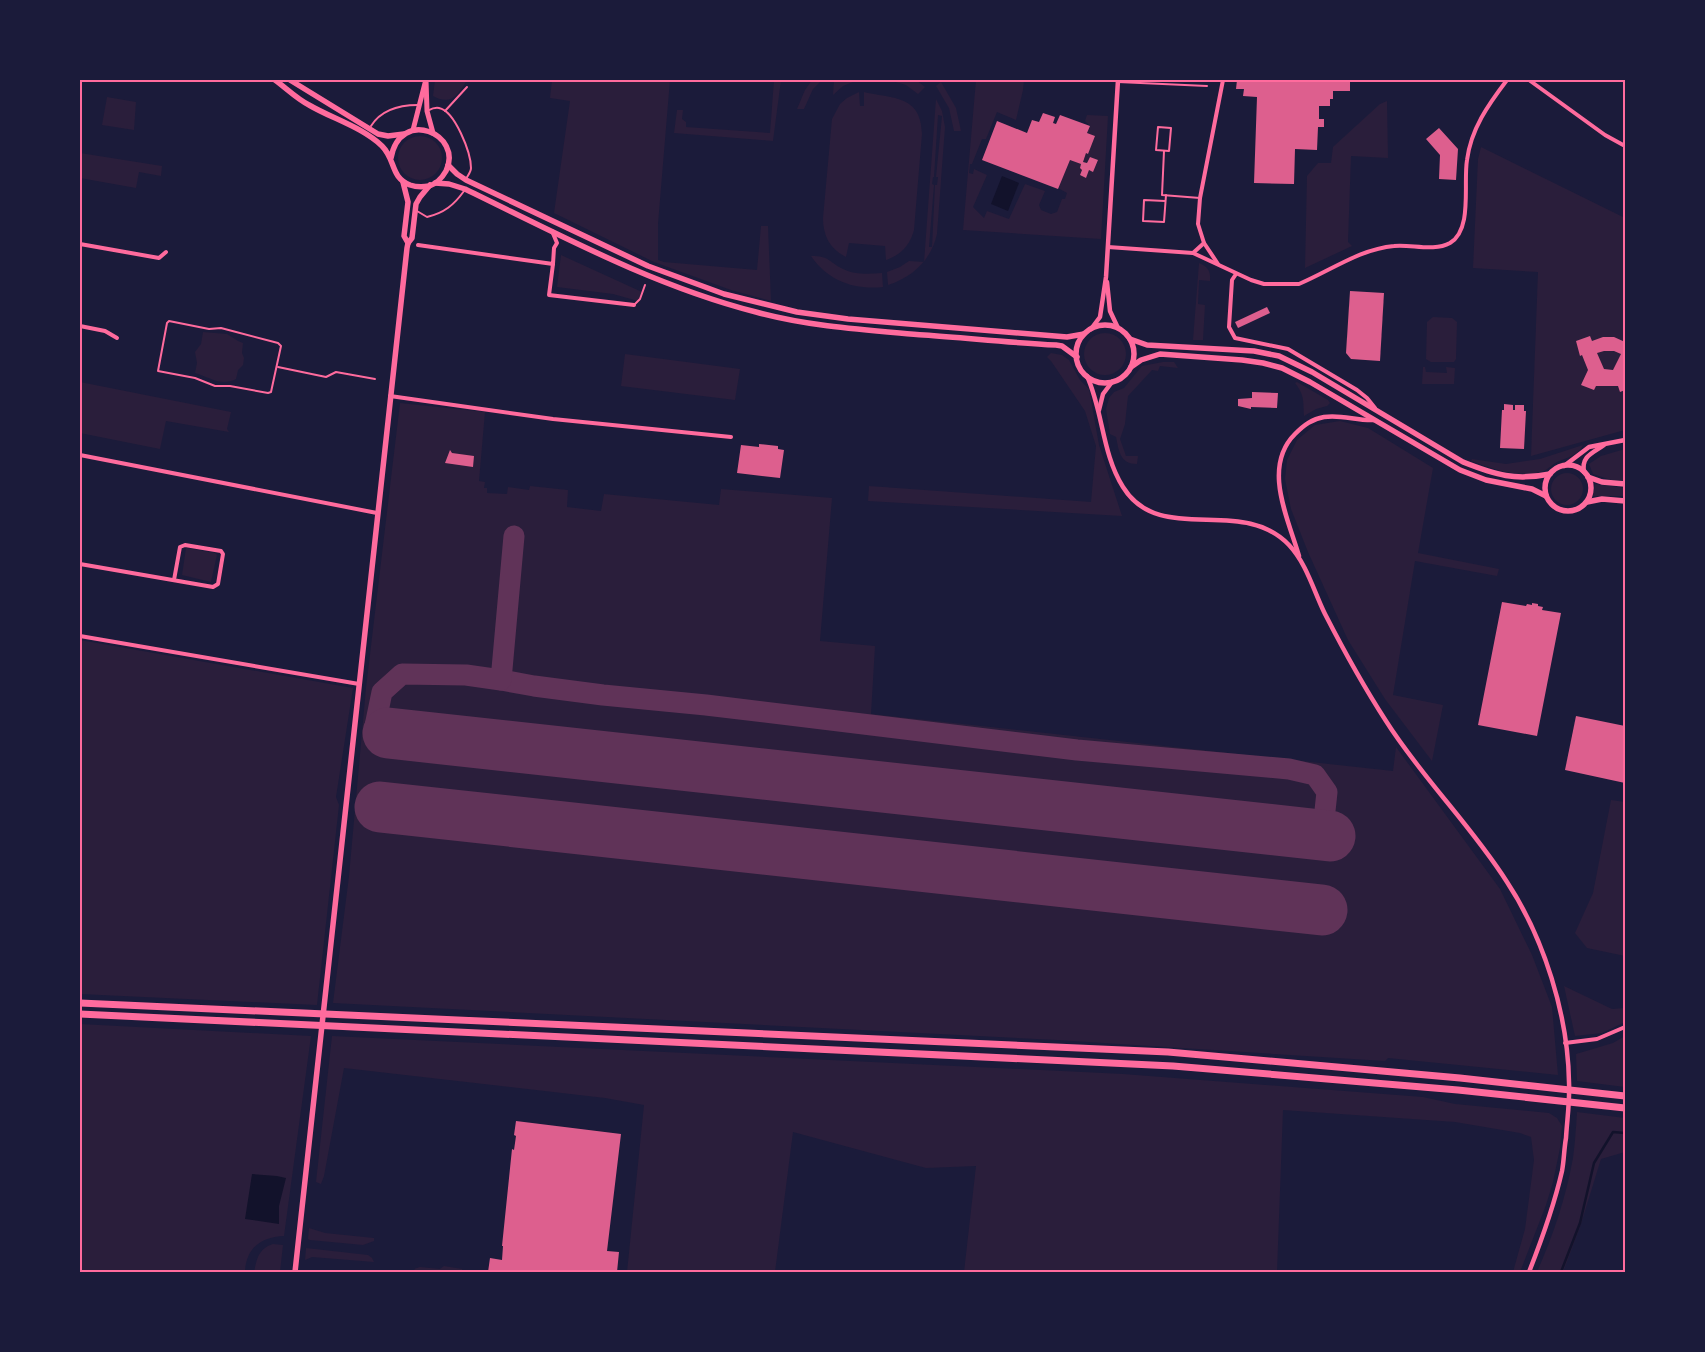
<svg xmlns="http://www.w3.org/2000/svg" width="1705" height="1352" font-family="'Fira Sans Condensed',sans-serif">
<style>
.green{fill:#2a1e3b;fill-rule:evenodd}
.water{fill:#12122b}
.lines{fill:none;stroke-linecap:round;stroke-linejoin:round}
.stream{stroke:#12122b;stroke-width:2.5}
.taxiway{stroke:#603358;stroke-width:21}
.runway{stroke:#603358;stroke-width:51}
.building{fill:#dd5f8e;fill-rule:evenodd}
.service{stroke:#ff6b9d;stroke-width:2}
.minor{stroke:#ff6b9d;stroke-width:4}
.tertiary{stroke:#ff6b9d;stroke-width:4.5}
.secondary{stroke:#ff6b9d;stroke-width:5}
.primary{stroke:#ff6b9d;stroke-width:5.5}
.motorway{stroke:#ff6b9d;stroke-width:7}
.neatline{fill:none;stroke:#ff6b9d;stroke-width:2}
</style>
<rect width="100%" height="100%" fill="#1b1b3a"/>
<g class="green">
<path d="M435,80H467C458,95 451,106 433,96Z"/>
<polygon points="552,80 670,80 658,224 658,260 664,262 757,270 761,226 768,226 771,301 731,290 654,262 554,213 570,101 550,98"/>
<polygon points="774,80 781,80 773,141 674,133 677,110 683,110 682,119 686,122 686,127 770,133"/>
<polygon points="812,80 822,80 813,89 804,109 797,109 805,90"/>
<polygon points="834,80 858,80 843,86 833,95"/>
<polygon points="889,80 916,80 925,87 918,94 906,85"/>
<polygon points="976,80 1024,80 1023,90 1016,120 997,112 986,139 982,139 972,164 970,164 969,173 973,174 974,169 987,175 973,207 984,218 987,211 1009,219 1025,184 1045,191 1039,205 1041,210 1051,214 1057,212 1062,199 1065,199 1067,193 1058,188 1070,160 1081,164 1080,168 1082,170 1080,175 1086,178 1089,170 1093,171 1098,161 1090,157 1087,163 1083,162 1086,153 1088,153 1095,136 1087,133 1090,126 1085,121 1087,115 1108,116 1101,239 963,230"/>
<polygon points="941,82 956,108 961,131 954,131 949,108 936,86"/>
<path d="M859,92L860,106H864V92C894,99 921,95 922,134L914,230C910,245 901,255 886,260L885,246L849,243L846,257C830,249 823,236 823,218L832,119L840,104L847,98Z"/>
<polygon points="107,97 136,102 134,130 102,125"/>
<path d="M936,99L942,111L945,127L937,234C931,260 913,277 888,285L887,272L900,267L909,261L924,262ZM938,115L942,116L936,177H938L937,185H935L932,247H929L934,185L932,184L933,177H934Z"/>
<polygon points="1387,101 1388,158 1351,156 1348,242 1352,246 1305,268 1307,176 1318,163 1331,163 1333,147 1380,104"/>
<circle cx="420" cy="158" r="22"/>
<polygon points="1481,147 1625,218 1625,430 1531,456 1538,272 1473,268 1478,159"/>
<polygon points="80,153 162,166 161,176 139,172 136,188 80,178"/>
<polygon points="561,255 642,292 638,301 613,294 557,287"/>
<path d="M811,256C830,256 827,261 843,269C855,275 869,274 882,273L883,287C854,290 828,281 811,256Z"/>
<path d="M1199,263C1208,267 1211,271 1210,281L1199,280L1198,304L1205,305L1203,340H1193Z"/>
<polygon points="1433,317 1452,318 1457,322 1456,359 1454,362 1431,362 1426,359 1427,322"/>
<path d="M203,332L227,334L238,341L243,343L242,353L244,358L243,365L238,370L236,379C220,387 210,377 195,373L197,363L195,352L201,344Z"/>
<circle cx="1105" cy="354" r="21"/>
<polygon points="1051,353 1062,355 1069,360 1080,380 1089,389 1099,445 1122,516 868,501 869,486 1091,502 1096,446 1085,411 1051,361 1047,357"/>
<polygon points="625,354 740,369 735,400 621,386"/>
<path d="M1163,362H1174L1178,368L1160,366L1158,371L1152,370L1128,396L1125,424L1120,439L1126,456H1138L1137,464C1120,464 1119,451 1116,437L1110,434L1106,409L1109,398L1114,392L1124,388L1142,366Z"/>
<polygon points="1423,367 1425,367 1426,372 1447,373 1446,367 1455,368 1454,384 1422,384"/>
<polygon points="80,382 231,412 227,429 229,432 166,421 160,449 80,433"/>
<path d="M1297,382L1328,400L1330,403L1327,406L1316,409L1304,416C1303,401 1305,396 1295,383Z"/>
<polygon points="400,403 485,412 479,481 485,482 484,488 487,488 487,493 507,494 508,487 529,490 530,486 568,490 567,507 601,511 604,494 719,505 721,489 832,498 820,641 875,646 871,714 1393,771 1396,747 1500,889 1532,955 1552,1007 1558,1075 1388,1058 1385,1061 1057,1040 333,1003 349,876 366,688"/>
<polygon points="1340,421 1368,428 1433,468 1418,553 1499,569 1497,576 1415,561 1393,695 1443,705 1432,761 1385,699 1348,640 1308,552 1291,509 1285,479 1287,460 1297,440 1315,425"/>
<path d="M1583,445C1579,455 1566,458 1557,462C1551,465 1547,471 1540,472C1517,478 1493,469 1471,461L1472,459L1506,464L1540,459Z"/>
<polygon points="1625,449 1625,482 1614,481 1593,474 1589,464 1601,456"/>
<circle cx="1567" cy="489" r="16"/>
<polygon points="1595,484 1625,488 1625,496 1593,496"/>
<polygon points="186,548 215,553 217,555 211,582 182,575"/>
<polygon points="80,640 353,688 336,797 339,805 317,1005 80,994"/>
<polygon points="1611,800 1625,802 1625,956 1587,948 1575,933 1593,893"/>
<polygon points="1564,986 1612,1009 1625,1008 1625,1022 1602,1033 1575,1036"/>
<path d="M80,1024L311,1036L284,1236C261,1237 246,1248 245,1272H80Z"/>
<polygon points="332,1036 1123,1074 1423,1097 1455,1104 1549,1113 1557,1118 1562,1126 1560,1148 1553,1182 1546,1205 1520,1272 1513,1272 1525,1229 1534,1160 1531,1137 1520,1133 1455,1122 1283,1110 1277,1272 964,1272 976,1166 926,1168 793,1132 775,1272 627,1272 644,1105 605,1098 344,1068 324,1176 321,1184 316,1182"/>
<polygon points="1625,1036 1625,1087 1577,1081 1576,1054 1613,1043"/>
<path d="M1577,1112L1625,1118V1152L1601,1159L1580,1227L1563,1272H1537C1553,1236 1566,1197 1573,1158C1575,1143 1576,1128 1577,1112Z"/>
<polygon points="309,1228 325,1233 374,1238 374,1241 363,1245 310,1240 308,1239"/>
<path d="M273,1244L283,1245L280,1272H254C257,1259 258,1249 273,1244Z"/>
<polygon points="306,1248 368,1255 372,1258 374,1262 312,1257 305,1260"/>
<polygon points="444,1266 462,1269 463,1272 418,1272 414,1269 420,1267 440,1269"/>
</g>
<g class="water">
<polygon points="1002,176 1019,183 1008,211 991,204"/>
<polygon points="252,1174 277,1176 286,1178 279,1206 279,1224 245,1219"/>
</g>
<g class="lines">
<polyline class="stream" points="1561,1272 1580,1223 1594,1163 1613,1132 1625,1133"/>
<g class="taxiway">
<polyline points="501,680 534,686 603,695 706,705 1077,750 1289,769 1315,775 1327,792 1323,829"/>
<polyline points="375,726 382,692 402,674 466,675 501,680 514,536"/>
</g>
<g class="runway">
<polyline points="388,733 1330,836"/>
<polyline points="380,807 1322,910"/>
</g>
</g>
<g class="building">
<polygon points="1237,80 1350,80 1350,91 1333,91 1333,99 1330,99 1330,106 1319,106 1319,119 1324,119 1324,127 1318,127 1317,150 1295,149 1294,184 1254,183 1257,97 1243,96 1244,89 1236,89"/>
<polygon points="1043,113 1055,117 1053,123 1056,124 1060,115 1090,126 1087,133 1095,136 1088,154 1086,153 1083,162 1087,163 1090,157 1098,160 1093,172 1089,170 1086,178 1080,175 1082,170 1080,168 1081,164 1070,160 1058,189 982,160 997,121 1027,133 1032,120 1039,122"/>
<polygon points="1439,128 1458,149 1456,180 1439,179 1440,155 1426,139"/>
<polygon points="1350,291 1384,293 1380,361 1351,359 1346,353"/>
<polygon points="1267,307 1270,313 1238,328 1235,322"/>
<path d="M1590,336L1592,341L1603,337H1614L1625,342V390L1620,392L1618,386H1596L1594,390L1581,385L1588,370L1582,355L1580,356L1576,341ZM1604,351H1614L1621,354L1613,370L1604,369L1597,353Z"/>
<polygon points="1252,392 1278,393 1277,408 1251,407 1251,409 1238,406 1238,399 1252,398"/>
<polygon points="1504,404 1513,405 1513,410 1515,410 1515,405 1524,405 1524,411 1526,411 1524,449 1500,448 1502,410 1504,410"/>
<polygon points="759,444 778,446 778,449 784,450 780,478 737,473 741,445 759,447"/>
<polygon points="450,450 452,453 474,456 473,467 445,463"/>
<polygon points="1502,602 1526,606 1527,604 1532,605 1532,603 1538,604 1538,606 1543,607 1542,610 1561,613 1537,736 1478,725"/>
<polygon points="1576,716 1625,726 1625,783 1565,770"/>
<polygon points="516,1121 621,1134 607,1251 619,1252 617,1272 488,1272 490,1258 502,1260 503,1246 502,1246 512,1149 514,1150 516,1136 514,1135"/>
</g>
<g class="lines">
<g class="service">
<polyline points="1118,82 1207,86"/>
<path d="M427,111C431,109 434,107 439,108C455,111 471,153 471,168C471,172 468,175 466,179"/>
<polyline points="445,111 467,87"/>
<path d="M371,126C381,110 400,105 418,105"/>
<polygon points="1158,127 1171,128 1169,151 1156,150"/>
<polyline points="1164,151 1162,195 1200,198"/>
<polyline points="1165,201 1144,200 1143,221 1164,222 1166,195"/>
<path d="M417,211L427,217C444,213 454,205 464,191"/>
<polyline points="634,305 640,299 645,285"/>
<polygon points="169,321 209,329 221,328 278,343 281,346 271,392 268,393 230,386 215,386 195,378 158,371 167,323"/>
<polyline points="278,367 326,377 336,372 375,379"/>
</g>
<g class="minor">
<polyline points="1529,80 1605,135 1625,146"/>
<polyline points="80,244 159,258 166,252"/>
<polyline points="418,245 553,264 554,248 557,243 552,231"/>
<path d="M1108,247L1193,253L1251,280L1264,284H1299C1330,271 1360,249 1394,246C1411,244 1434,252 1450,243C1473,229 1463,184 1467,160C1471,129 1488,105 1507,80"/>
<polyline points="1193,253 1204,243"/>
<polyline points="553,264 549,295 634,305"/>
<polyline points="1218,264 1204,243 1198,224 1200,198 1223,80"/>
<polyline points="1236,274 1232,280 1229,327 1235,338 1288,349 1357,390 1367,398 1375,408"/>
<polyline points="80,326 105,331 117,338"/>
<polyline points="390,396 553,419 731,437"/>
<polyline points="80,455 377,513"/>
<polyline points="80,564 213,587 218,584 223,554 221,551 185,545 180,547 174,580"/>
<polyline points="80,636 359,684"/>
<polyline points="1565,1043 1597,1039 1625,1027"/>
</g>
<g class="tertiary">
<polyline points="1107,282 1110,311 1118,328"/>
<polyline points="1091,329 1100,317 1106,277 1118,80"/>
<path d="M1087,376C1103,411 1102,454 1123,487C1160,547 1242,495 1289,545C1307,564 1314,592 1325,614C1344,651 1364,687 1386,721C1422,778 1471,825 1507,882C1544,938 1568,1015 1569,1082C1570,1101 1567,1120 1566,1138C1564,1149 1564,1161 1562,1171C1554,1206 1542,1239 1529,1272"/>
<polyline points="1099,410 1103,394 1112,382"/>
<polyline points="1564,466 1589,447 1625,440"/>
<path d="M1584,472C1581,456 1593,453 1604,445"/>
<path d="M1299,556C1288,518 1262,467 1295,434C1304,425 1312,419 1324,417C1341,414 1357,421 1374,420"/>
</g>
<g class="secondary">
<polyline points="426,80 427,111 433,133"/>
<polyline points="413,130 425,83"/>
</g>
<g class="primary">
<path d="M275,80C286,88 297,99 309,105C333,119 362,127 382,146C396,160 390,177 410,185C416,187 423,187 429,186C436,184 442,178 446,171C464,134 400,107 391,158"/>
<polyline points="290,80 378,134 388,136 404,134"/>
<polyline points="448,165 457,174 466,180 648,266 724,294 797,312 848,319 1067,337 1084,334"/>
<polyline points="403,182 408,202 404,236 408,243"/>
<path d="M435,183L449,184L465,189C560,235 654,286 756,312C811,327 868,330 924,335C968,338 1012,343 1056,345L1062,346L1077,357"/>
<circle cx="1105" cy="354" r="29"/>
<path d="M1130,339L1147,345L1254,351L1279,356L1312,372L1463,462C1496,475 1515,481 1550,474"/>
<polyline points="1131,367 1141,360 1160,354 1242,360 1263,363 1282,368 1310,382 1460,470 1486,480 1532,489 1546,496"/>
<circle cx="1568" cy="488" r="23"/>
<polyline points="1588,477 1602,482 1625,484"/>
<polyline points="1587,502 1602,499 1625,501"/>
<polyline points="295,1272 407,248 408,243 412,238 416,204 420,197 430,185"/>
</g>
<g class="motorway">
<polyline points="80,1003 1168,1052 1460,1078 1625,1096"/>
<polyline points="80,1014 1173,1066 1458,1090 1625,1108"/>
</g>
</g>
<rect width="1705" height="1352" fill="none" stroke="#1b1b3a" stroke-width="162"/>
<rect x="81" y="81" width="1543" height="1190" class="neatline"/>
</svg>
